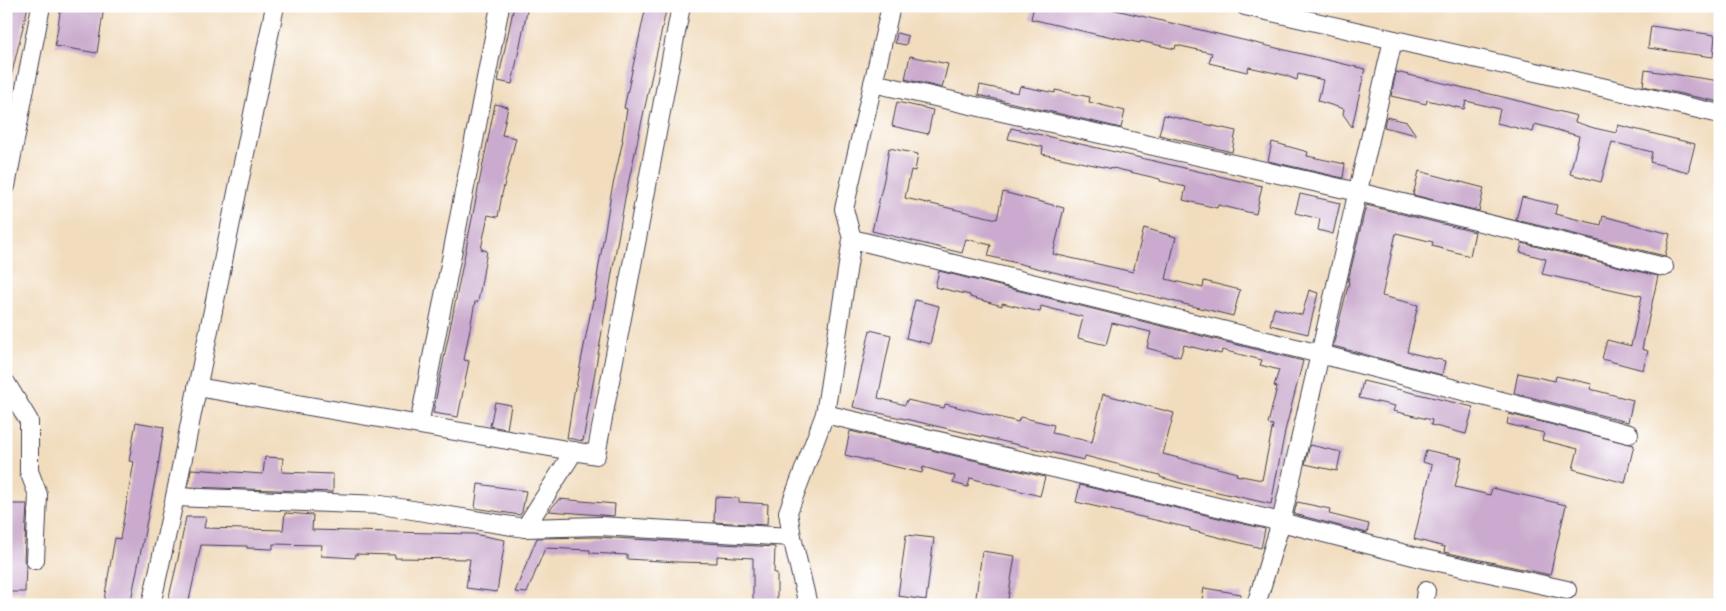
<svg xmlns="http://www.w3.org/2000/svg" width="1726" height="611" font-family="'Shantell Sans',sans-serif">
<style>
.building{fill:#caaace}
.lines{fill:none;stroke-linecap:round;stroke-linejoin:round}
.minor-casing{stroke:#413e4e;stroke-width:20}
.minor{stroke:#fff;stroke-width:18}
</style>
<rect width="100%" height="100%" fill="#fff"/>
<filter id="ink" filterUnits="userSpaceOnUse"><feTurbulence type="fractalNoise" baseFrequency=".02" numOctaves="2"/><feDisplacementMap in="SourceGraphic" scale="10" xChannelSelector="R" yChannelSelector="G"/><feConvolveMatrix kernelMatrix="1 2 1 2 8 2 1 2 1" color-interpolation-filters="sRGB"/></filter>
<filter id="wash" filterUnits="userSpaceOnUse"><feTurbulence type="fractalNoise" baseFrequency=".0096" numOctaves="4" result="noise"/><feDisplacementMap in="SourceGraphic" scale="20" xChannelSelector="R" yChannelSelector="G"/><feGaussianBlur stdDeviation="1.12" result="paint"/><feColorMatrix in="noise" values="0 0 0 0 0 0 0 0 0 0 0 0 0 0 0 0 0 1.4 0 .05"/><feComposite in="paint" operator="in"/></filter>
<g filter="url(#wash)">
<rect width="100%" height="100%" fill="#f1dcbd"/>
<g id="blocks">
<g class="building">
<polygon points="11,6 28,6 10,81 6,80 6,25"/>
<polygon points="61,6 104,7 97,53 55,46"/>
<polygon points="514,6 528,6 512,84 498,81"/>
<polygon points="646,6 667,6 625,198 583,441 567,438 575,387 576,387 593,300 594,301 598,277 597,277 611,194 623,140 622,140 627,109 624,108"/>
<polygon points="1034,6 1099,6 1365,69 1352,127 1343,114 1344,109 1318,101 1323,80 1298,74 1297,80 1284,75 1249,67 1247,72 1209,63 1212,53 1176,45 1175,49 1140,41 1140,43 1103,35 1103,36 1031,19"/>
<polygon points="1651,26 1715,35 1713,57 1648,48"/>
<polygon points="897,33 908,36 906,45 895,43"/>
<polygon points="910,56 948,64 942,88 905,79"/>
<polygon points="1645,70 1720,81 1720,102 1643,86"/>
<polygon points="1396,72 1503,97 1577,116 1575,122 1594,128 1616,133 1618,125 1695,144 1688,172 1650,162 1652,152 1612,142 1601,182 1570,174 1579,136 1535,124 1533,132 1497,123 1500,109 1466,101 1464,109 1427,100 1426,104 1391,96"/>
<polygon points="980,85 1018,93 1020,86 1055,93 1055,90 1090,97 1089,102 1125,111 1121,128 978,95"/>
<polygon points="897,102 933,110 928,134 892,126"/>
<polygon points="495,104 508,107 502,135 516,138 502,194 498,217 488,215 481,249 487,251 478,302 475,302 464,360 469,361 458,417 433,413"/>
<polygon points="1164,115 1236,131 1232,152 1159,135"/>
<polygon points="1386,117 1407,122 1416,135 1384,127"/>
<polygon points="1011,128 1262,186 1256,214 1218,205 1217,208 1183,200 1186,187 1160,181 1160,179 1113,168 1113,169 1042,154 1043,147 1008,139"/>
<polygon points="1272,142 1308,152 1307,156 1345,164 1343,178 1268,161"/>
<polygon points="889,148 918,154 915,171 911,170 905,198 997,219 1003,192 1064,208 1053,254 1133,272 1144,228 1176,237 1166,279 1203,288 1204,281 1240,290 1233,316 988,256 991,245 966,239 962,253 872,231 884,179"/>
<polygon points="1419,171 1484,188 1479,211 1413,195"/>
<polygon points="1300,194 1340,203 1333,234 1318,230 1320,219 1295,213"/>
<polygon points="1522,197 1557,205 1555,214 1601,225 1603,216 1670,234 1665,256 1516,220"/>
<polygon points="1366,205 1475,232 1470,256 1432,246 1433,242 1396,233 1382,296 1418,305 1407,352 1445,361 1442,375 1333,346 1349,282 1348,281"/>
<polygon points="1522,243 1658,276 1642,349 1648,351 1643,370 1602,359 1607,340 1631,346 1642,296 1542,274 1546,259 1520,252"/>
<polygon points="939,271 1303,361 1285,431 1271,504 1191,486 1160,477 1160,475 1085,456 1084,460 853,407 870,330 891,335 878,398 905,405 907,400 944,408 945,404 1018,422 1020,417 1054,425 1052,433 1092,442 1103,394 1174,413 1163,454 1237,473 1236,475 1262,480 1273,425 1268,424 1277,387 1274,386 1279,370 1260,365 1262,360 1222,350 1221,354 1184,345 1180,357 1147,348 1151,332 1112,323 1106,345 1078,338 1083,317 1041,306 1040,312 1002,303 1002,306 970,297 970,295 935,287"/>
<polygon points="1309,290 1318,293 1308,334 1270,325 1274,308 1302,315"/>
<polygon points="915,300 939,306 930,344 906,338"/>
<polygon points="1518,373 1555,381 1556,376 1592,384 1590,389 1633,400 1628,422 1514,393"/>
<polygon points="1363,381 1473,407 1466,434 1431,425 1432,420 1393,411 1395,406 1359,398"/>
<polygon points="495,402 511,405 507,429 490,426"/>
<polygon points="1509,414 1634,445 1625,483 1573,469 1578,449 1542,440 1544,433 1507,424"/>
<polygon points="136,422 164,427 158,466 130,605 103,605 115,538 120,539 134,462 129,461"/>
<polygon points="850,431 1045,477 1040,496 970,478 968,487 953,483 955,476 923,467 922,473 845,455"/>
<polygon points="1310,445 1341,452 1337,471 1305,464"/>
<polygon points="1426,450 1462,458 1455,487 1490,495 1492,488 1566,505 1550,575 1444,552 1445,547 1414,539 1432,465 1423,462"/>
<polygon points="265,457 283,458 282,472 333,474 333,492 188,487 191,469 263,474"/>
<polygon points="478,484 526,491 522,512 520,515 475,508"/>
<polygon points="1080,485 1265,529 1261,548 1190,530 1190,528 1076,502"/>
<polygon points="715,497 739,498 739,502 768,504 767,525 714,522"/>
<polygon points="559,499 615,504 614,516 549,511"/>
<polygon points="1297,502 1330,509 1329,514 1369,524 1367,533 1294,514"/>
<polygon points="6,504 27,504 24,560 26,565 25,592 6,592"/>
<polygon points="285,513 313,515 312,530 473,534 505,540 497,592 466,588 470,559 395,558 395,555 356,554 355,558 321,556 322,545 273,544 273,549 247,548 247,546 201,545 188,605 167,605 178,559 186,517 206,517 204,528 283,530"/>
<polygon points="906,535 934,538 926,600 898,596"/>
<polygon points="597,537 775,547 774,573 777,573 777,605 753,605 753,558 717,556 717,563 677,562 627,559 627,555 590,553 590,550 545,548 527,593 515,592 537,538"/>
<polygon points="982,551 1015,556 1007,605 975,605"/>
<polygon points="1204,588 1241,594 1240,605 1201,605"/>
</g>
</g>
</g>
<g filter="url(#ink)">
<use href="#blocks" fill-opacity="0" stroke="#413e4e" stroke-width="1"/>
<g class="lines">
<g class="minor-casing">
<g id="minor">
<polyline points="1245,6 1720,114"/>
<polyline points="873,83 1358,192 1664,267"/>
<polyline points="6,186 41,6"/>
<polyline points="852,239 1320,354 1629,434"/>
<polyline points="6,383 29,421 29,471 38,495 35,560"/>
<polyline points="197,387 596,455 681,6"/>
<polyline points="825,414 1281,522 1425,559 1567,590"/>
<polyline points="419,425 500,6"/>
<polyline points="175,497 381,505 525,528 600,526 792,537"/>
<polyline points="525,528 574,451"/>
<polyline points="151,605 175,497 275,6"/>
<polyline points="808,605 792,537 788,512 825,414 852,239 844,209 891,6"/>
<polyline points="1256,605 1281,522 1393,40"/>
<polyline points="1424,605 1426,591"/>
</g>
</g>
<use href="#minor" class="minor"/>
</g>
</g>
<rect width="1726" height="611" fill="none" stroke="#fff" stroke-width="25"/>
</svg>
